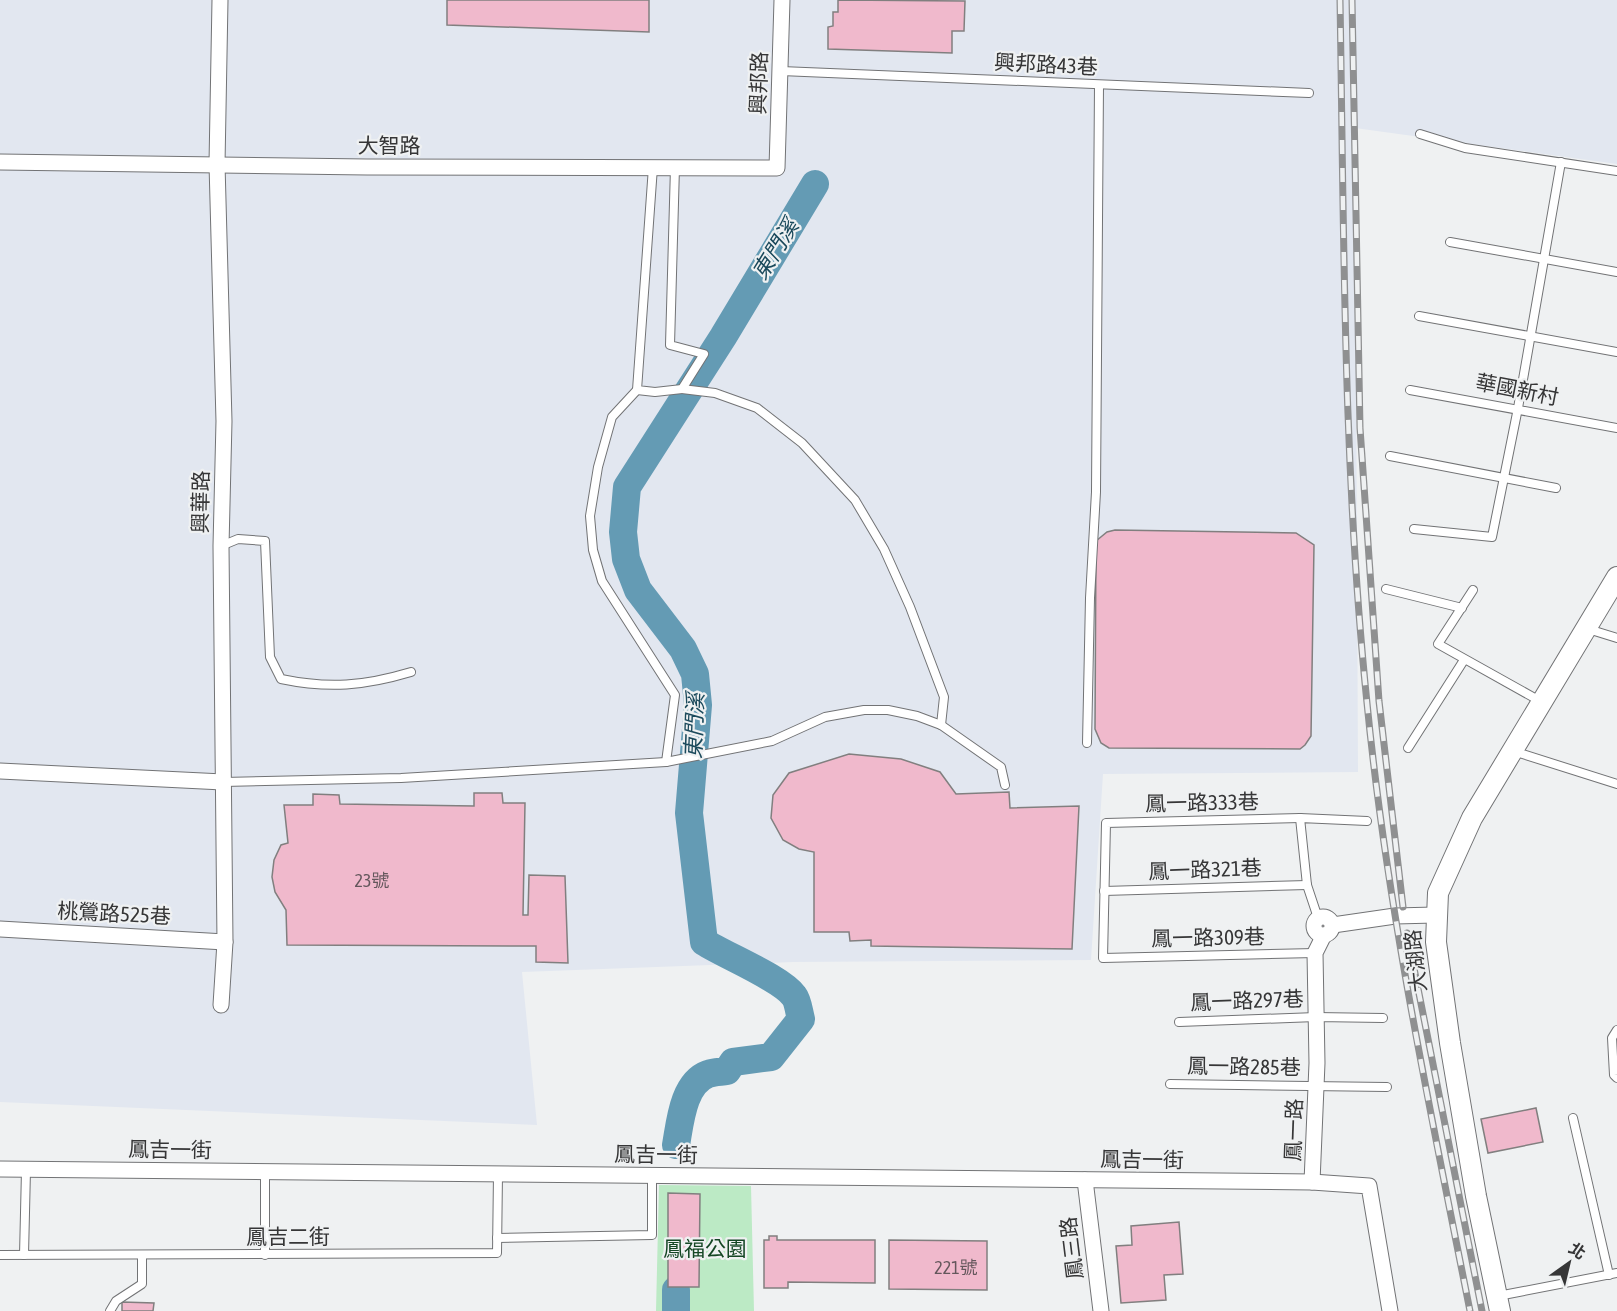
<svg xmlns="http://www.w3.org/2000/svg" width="1617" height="1311" font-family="'Asap Condensed','Noto Sans TC',sans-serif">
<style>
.built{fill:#e2e7f0}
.green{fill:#bceac5}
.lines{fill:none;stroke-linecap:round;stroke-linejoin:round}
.river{stroke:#649bb4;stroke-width:28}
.building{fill:#f0b9cc;stroke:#817f7f;stroke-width:1.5}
.service-casing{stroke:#727375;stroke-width:10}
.minor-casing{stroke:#727375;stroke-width:17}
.tertiary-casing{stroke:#727375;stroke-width:22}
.service{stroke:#fff;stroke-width:8}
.minor{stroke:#fff;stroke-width:15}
.tertiary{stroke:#fff;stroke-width:20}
.rail-casing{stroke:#8f9091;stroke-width:7}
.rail{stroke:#eff1f2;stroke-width:4.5;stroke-dasharray:14;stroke-linecap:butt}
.labels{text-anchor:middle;stroke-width:4.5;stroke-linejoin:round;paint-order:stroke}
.number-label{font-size:18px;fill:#64575c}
.street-label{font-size:21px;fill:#363637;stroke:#eff1f2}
.park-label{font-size:21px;fill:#144624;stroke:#eff1f2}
.water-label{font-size:22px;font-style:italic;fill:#1a495b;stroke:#eff1f2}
</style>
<rect width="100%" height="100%" fill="#eff1f2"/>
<polygon class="built" points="0,0 1617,0 1617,164 1355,128 1358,772 1103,774 1091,960 793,962 522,972 537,1125 0,1102"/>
<polygon class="green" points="659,1185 751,1186 754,1311 656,1311"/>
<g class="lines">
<g class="river">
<path d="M676,1145C680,1123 683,1083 708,1074C714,1072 721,1072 727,1071L733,1062L771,1057L801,1019C799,1012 798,1001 794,996C781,978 726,956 704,942L689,813L698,705L695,674L683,649L638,590L626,559L623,532L627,487L723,337L815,184"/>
<polyline points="676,1311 676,1290"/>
</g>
</g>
<g class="building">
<polygon points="447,0 649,0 649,32 447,25"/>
<polygon points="838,0 965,1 964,31 952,31 952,53 828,49 828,27 833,26 833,12 838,12"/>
<polygon points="1115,530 1296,533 1314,545 1311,736 1305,745 1300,749 1109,748 1101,743 1095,729 1096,541 1107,532"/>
<polygon points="849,754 901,759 940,772 956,794 1009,792 1010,808 1079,806 1072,949 871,946 871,940 850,941 849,932 814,932 814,852 799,849 783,840 771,818 773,795 789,773"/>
<polygon points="474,793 502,793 503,803 525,803 523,915 528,915 529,875 565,876 568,963 536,962 536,946 287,945 286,910 275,892 272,877 274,860 281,845 288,843 284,805 313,805 313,794 339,795 340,804 474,806"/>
<polygon points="1536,1108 1543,1142 1488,1153 1481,1119"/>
<polygon points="668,1193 700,1194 699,1287 668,1287"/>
<polygon points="1179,1222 1183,1274 1164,1275 1166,1300 1121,1303 1116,1246 1132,1245 1131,1226"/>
<polygon points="769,1236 777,1236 777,1240 875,1240 875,1283 788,1282 788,1288 764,1288 764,1240 769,1240"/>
<polygon points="889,1240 987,1241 987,1290 889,1289"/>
<polygon points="122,1302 154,1303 153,1311 122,1311"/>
</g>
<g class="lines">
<g class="service-casing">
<g id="service">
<polyline points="781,71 1309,93"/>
<polyline points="1420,134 1465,148 1617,171"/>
<polyline points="653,167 637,390 655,392 682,389 704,354 670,345 675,167"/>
<polyline points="1450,242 1617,272"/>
<polyline points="1419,316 1617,352"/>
<polyline points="682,389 715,393 757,408 802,443 855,500 884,549 910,607 944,697 941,725"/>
<polyline points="637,390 612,417 598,467 590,516 593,550 602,581 675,695 666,762"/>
<polyline points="1410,390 1617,428"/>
<polyline points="1390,456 1556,488"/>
<polyline points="1414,529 1492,537 1518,408 1561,162"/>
<path d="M221,546L238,539L265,541L270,657L281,679C329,689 364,686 411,672"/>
<polyline points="1386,589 1462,608"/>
<polyline points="1473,590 1438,644 1540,701"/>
<polyline points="1588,629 1617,638"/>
<polyline points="1087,743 1090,598 1096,492 1099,85"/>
<polyline points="1408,748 1464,660"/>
<polyline points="1513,751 1617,784"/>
<polyline points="223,782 401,778 666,762 772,741 825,717 864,710 888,710 917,716 941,725 1001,767 1005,785"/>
<polyline points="1300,818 1106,823 1103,958 1315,953"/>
<polyline points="1104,891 1307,885"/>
<polyline points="1318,918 1307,885 1300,818 1367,821"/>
<polyline points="1179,1022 1316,1017 1383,1018"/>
<polyline points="1617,1030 1612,1038 1614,1075 1617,1078"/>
<polyline points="1170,1084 1387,1087"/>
<polyline points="1573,1118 1609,1275"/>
<polyline points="265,1172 265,1255"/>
<polyline points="497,1238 652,1235 652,1176"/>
<polyline points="0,1255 497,1253 498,1174"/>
<polyline points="24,1255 26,1170"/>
<polyline points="1498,1296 1617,1273"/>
<polyline points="110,1311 116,1301 142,1284 142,1255"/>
</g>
</g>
<g class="minor-casing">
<g id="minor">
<polyline points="220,0 217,164 224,421 221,546 225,942 221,1005"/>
<polyline points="0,162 367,167 777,168 782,0"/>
<polyline points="0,771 223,782"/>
<circle cx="1323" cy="926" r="9"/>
<polyline points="1333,925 1395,916 1435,915"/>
<polyline points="0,929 225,942"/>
<polyline points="0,1169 1312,1182 1369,1186 1390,1311"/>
<polyline points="1085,1180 1101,1311"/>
<polyline points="1312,1182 1317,1063 1315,953 1324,935"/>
</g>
</g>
<g class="tertiary-casing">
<polyline id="tertiary" points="1500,1311 1476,1196 1450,1043 1436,942 1438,893 1472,818 1617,577"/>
</g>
<use href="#service" class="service"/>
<use href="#minor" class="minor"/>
<use href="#tertiary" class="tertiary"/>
<g class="rail-casing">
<g id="rail">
<path d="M1340,0C1344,234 1343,469 1367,703C1387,908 1430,1109 1470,1311"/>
<polyline points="1352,0 1360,428 1379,701 1403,907"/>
<polyline points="1407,933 1482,1311"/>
</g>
</g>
<use href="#rail" class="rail"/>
</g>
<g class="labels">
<g class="number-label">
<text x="372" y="887">23號</text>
<text x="956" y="1274">221號</text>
</g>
<g class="street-label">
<text transform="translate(1046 65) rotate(3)" y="7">興邦路43巷</text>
<text transform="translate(759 83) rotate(-88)" y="7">興邦路</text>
<text x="389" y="153">大智路</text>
<text transform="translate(1517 390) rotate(11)" y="7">華國新村</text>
<text transform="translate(201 502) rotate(-89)" y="7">興華路</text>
<text transform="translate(1202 803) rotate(-1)" y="7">鳳一路333巷</text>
<text transform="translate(1205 870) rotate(-2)" y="7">鳳一路321巷</text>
<text transform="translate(114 914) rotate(3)" y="7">桃鶯路525巷</text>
<text transform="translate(1208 938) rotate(-1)" y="7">鳳一路309巷</text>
<text transform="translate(1416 961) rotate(-96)" y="7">大湖路</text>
<text transform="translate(1247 1001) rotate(-2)" y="7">鳳一路297巷</text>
<text transform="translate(1244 1067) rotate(1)" y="7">鳳一路285巷</text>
<text transform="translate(1294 1130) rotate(-88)" y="7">鳳一路</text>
<text transform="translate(170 1150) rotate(1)" y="7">鳳吉一街</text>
<text transform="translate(656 1155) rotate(1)" y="7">鳳吉一街</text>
<text transform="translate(1142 1160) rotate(1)" y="7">鳳吉一街</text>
<text x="288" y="1244">鳳吉二街</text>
<text transform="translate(1072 1248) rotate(-97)" y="7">鳳三路</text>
</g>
<g class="park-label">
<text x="705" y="1256">鳳福公園</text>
</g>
<g class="water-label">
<text transform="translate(775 249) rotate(-58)" y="8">東門溪</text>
<text transform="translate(694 726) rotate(-88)" y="8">東門溪</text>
</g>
</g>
<g transform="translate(1569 1263) rotate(34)" stroke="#eff1f2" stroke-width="4.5" paint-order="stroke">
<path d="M0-4.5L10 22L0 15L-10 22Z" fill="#363637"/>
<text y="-9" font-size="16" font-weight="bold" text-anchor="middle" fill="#363637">北</text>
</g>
</svg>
